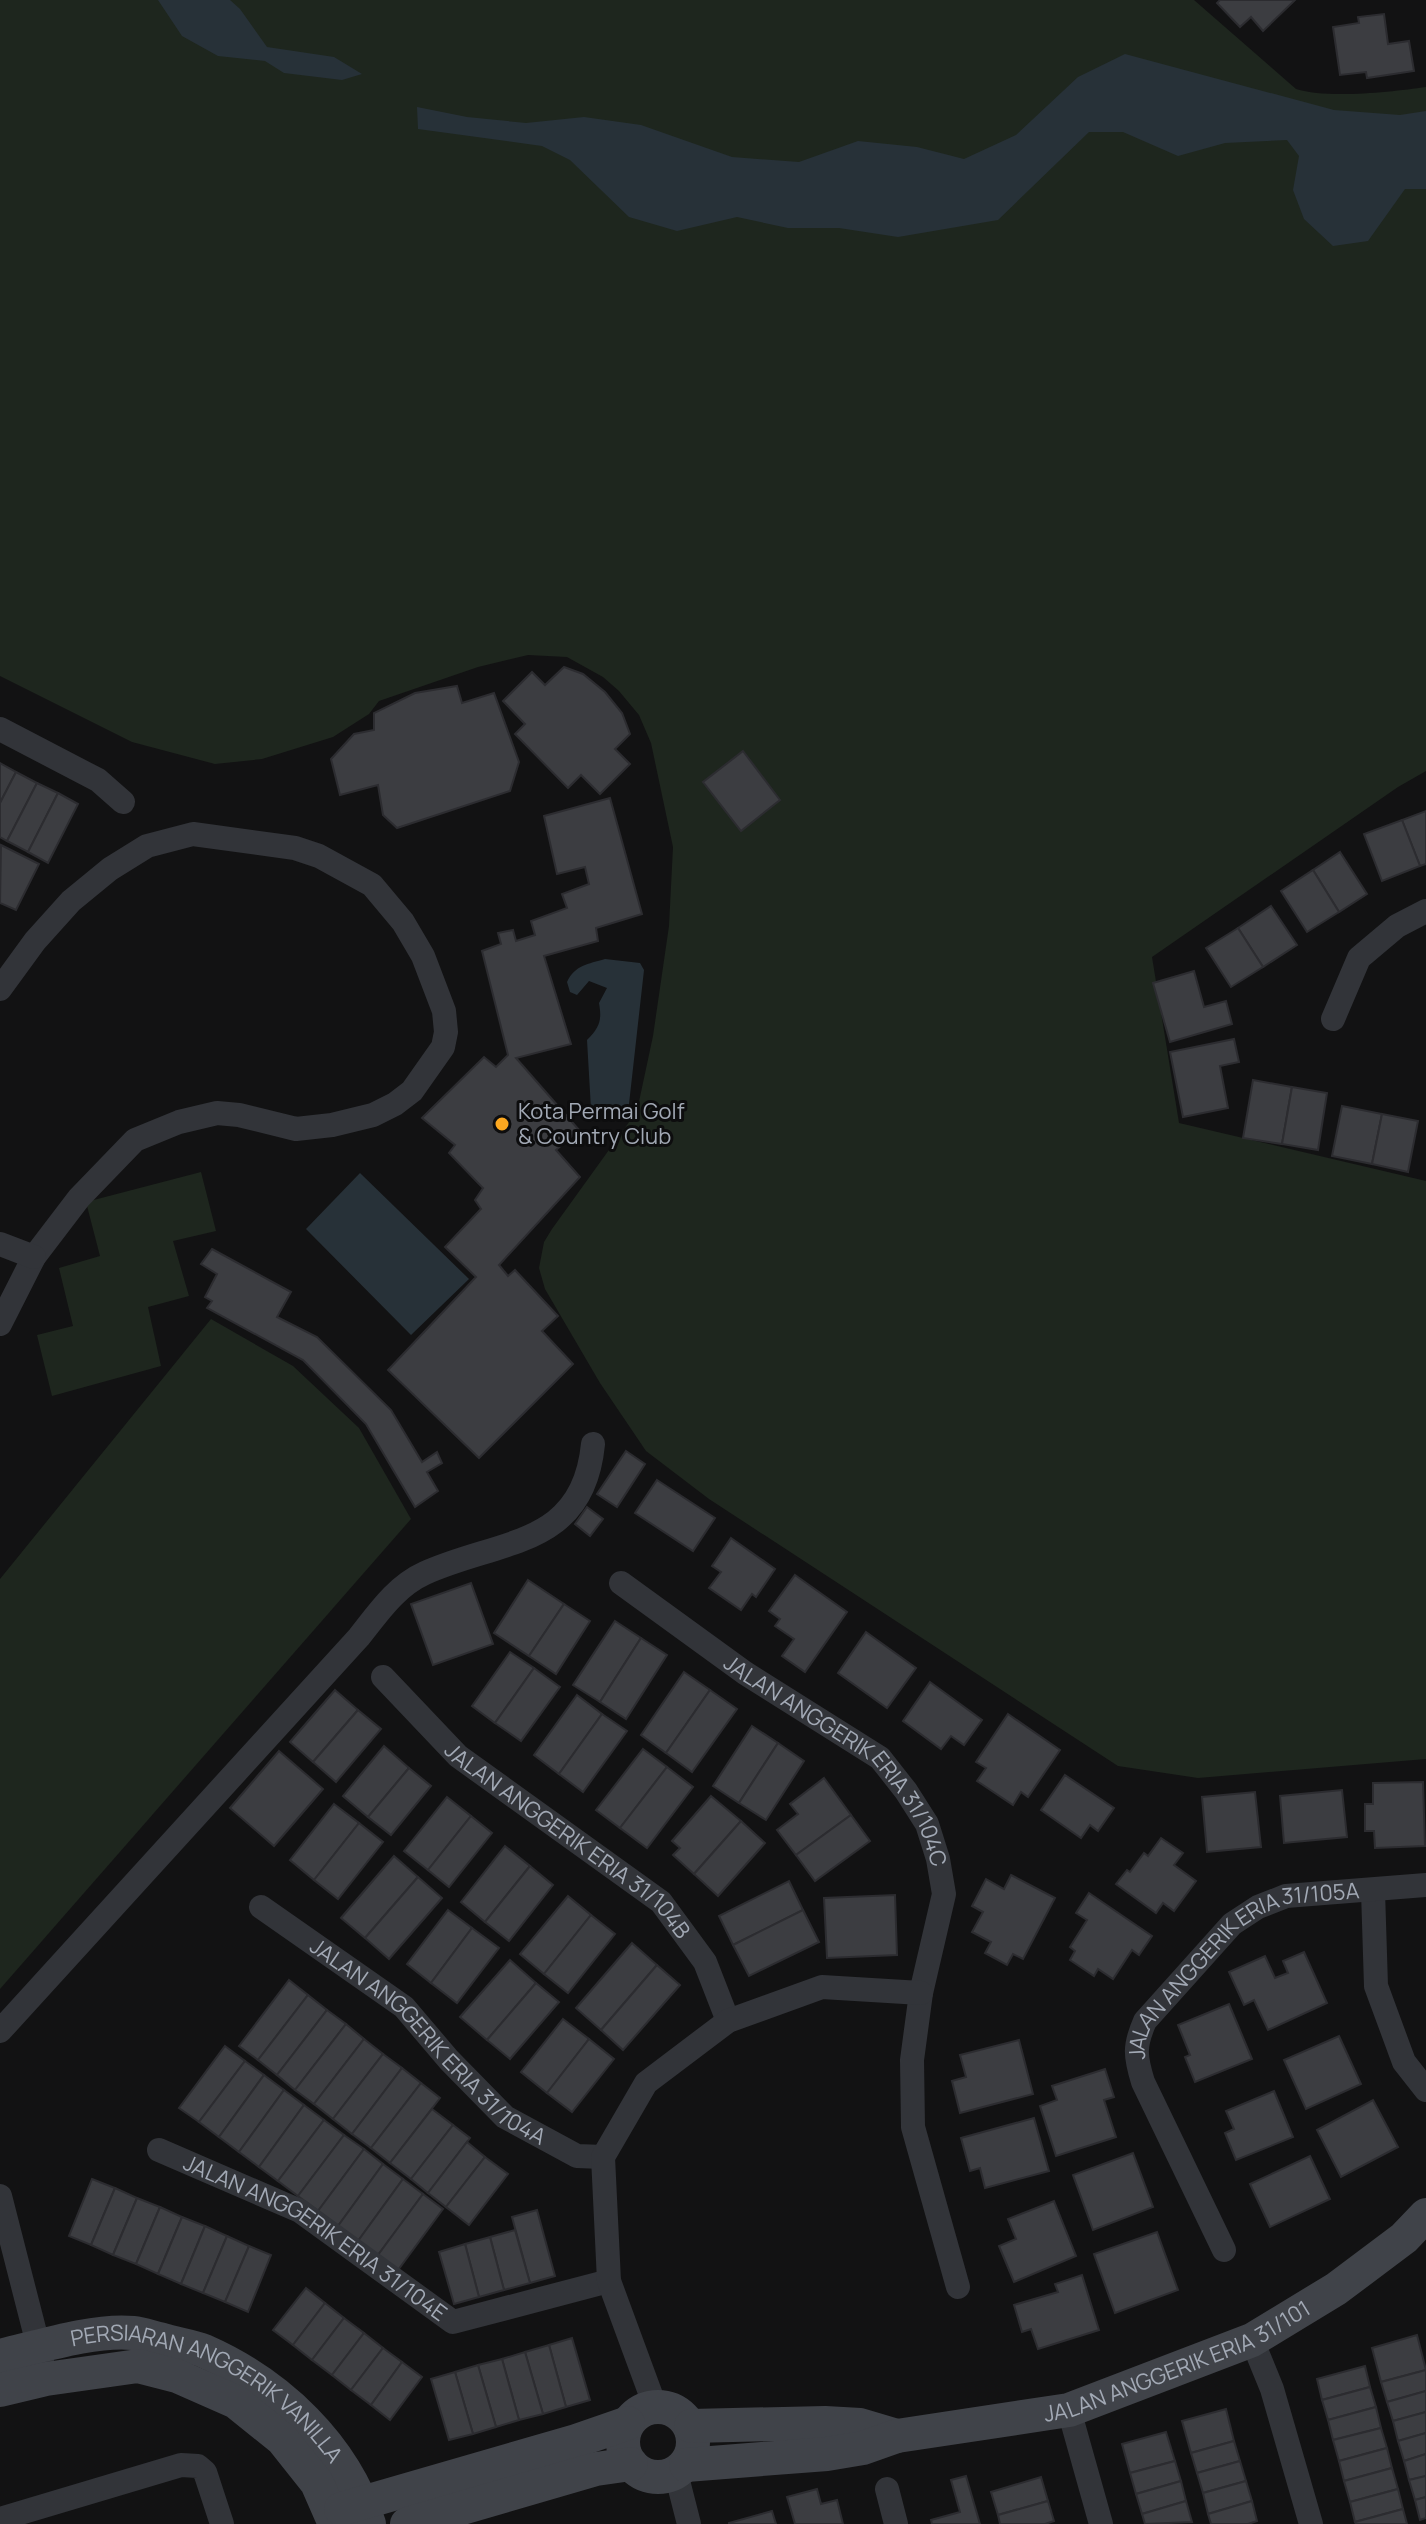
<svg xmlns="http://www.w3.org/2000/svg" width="1426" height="2524" font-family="Manrope,sans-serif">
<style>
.green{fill:#1e261e}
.water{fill:#273138}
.building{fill:#3c3d41;stroke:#2c2c30;stroke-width:2}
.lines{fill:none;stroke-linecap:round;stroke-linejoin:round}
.street{stroke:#323439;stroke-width:24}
.secondary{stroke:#404349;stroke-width:34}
.poi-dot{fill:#fda820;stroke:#0d0d0e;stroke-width:3}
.labels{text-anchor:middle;stroke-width:6;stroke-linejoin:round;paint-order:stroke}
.poi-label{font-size:22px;fill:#a2a9b5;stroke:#0d0d0e;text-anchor:start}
.street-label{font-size:22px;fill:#a2a9b5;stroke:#0d0d0e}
</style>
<rect width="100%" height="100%" fill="#121213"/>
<g class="green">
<path d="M0,0H1194L1296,89C1327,99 1392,92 1426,87V771L1398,787L1152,957L1179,1123L1426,1181V1759L1198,1778L1118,1766L709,1499L646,1451L600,1383L545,1289L539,1268L544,1242L552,1229L637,1111L653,1036L669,926L673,847L651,743L639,715L619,691L603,677L567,657L528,655L478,667L379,701L369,714L333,737L262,759L215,764L132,742L0,676Z"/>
<polygon points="201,1172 216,1231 173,1241 189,1296 148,1307 161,1366 52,1396 37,1335 73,1326 59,1268 100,1256 86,1202"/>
<polygon points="211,1319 293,1366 359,1428 411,1519 0,1989 0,1579"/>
</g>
<g class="water">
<polygon points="158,0 230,0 240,9 267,47 334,57 362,74 342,80 284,73 265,61 218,56 182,36"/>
<polygon points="1125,54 1334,110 1400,115 1426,111 1426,189 1405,189 1368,241 1333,246 1304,219 1293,190 1299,156 1287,140 1225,143 1178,156 1123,132 1089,132 998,220 898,237 839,228 788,228 737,217 677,231 629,217 570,160 542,146 418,129 417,107 467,117 526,123 584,117 641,125 732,157 799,162 858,141 917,147 964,159 1016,135 1078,77"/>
<path d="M605,959L640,963L644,970L628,1113L591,1109L587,1040C600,1027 602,1020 599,1003L607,988L589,981L577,995L570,992L567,982C575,965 588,964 605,959Z"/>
<polygon points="360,1173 469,1279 411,1335 306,1229"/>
</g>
<g class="building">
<polygon points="1220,0 1295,0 1263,31 1251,17 1240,27 1217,3"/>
<polygon points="1384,14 1388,44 1409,41 1414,71 1367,78 1366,72 1340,75 1333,27 1359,23 1358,17"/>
<polygon points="564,667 583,674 605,692 622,713 630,734 615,749 630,764 600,794 581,775 568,788 515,734 525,724 503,701 532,672 545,685"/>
<polygon points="457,686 462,703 494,693 519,762 510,791 397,828 383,815 378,785 340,795 331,759 354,734 374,730 374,713 415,693"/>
<polygon points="743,751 780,800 741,831 703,782"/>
<polygon points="0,763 16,772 0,803"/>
<polygon points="16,772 37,783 7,841 0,837 0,803"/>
<polygon points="37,783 58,793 28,852 7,841"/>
<polygon points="58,793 78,804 48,863 28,852"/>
<polygon points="610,798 642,914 596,928 598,941 544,956 571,1044 516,1058 579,1130 556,1150 580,1177 499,1265 508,1276 515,1270 558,1316 542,1331 573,1364 479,1458 388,1370 476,1277 445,1247 481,1209 475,1200 483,1188 449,1153 455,1145 422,1118 484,1057 496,1067 508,1055 482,951 501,944 498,933 513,930 516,941 535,935 531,921 567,908 562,894 589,884 585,867 557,874 544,816"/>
<polygon points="1426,811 1426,864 1420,866 1402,820"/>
<polygon points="1402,820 1420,866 1382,881 1364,834"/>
<polygon points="1,845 39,864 16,910 0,903"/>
<polygon points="1340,852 1367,894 1339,912 1313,870"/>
<polygon points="1313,870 1339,912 1307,932 1281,891"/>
<polygon points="1271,906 1297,945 1263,967 1238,928"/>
<polygon points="1238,928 1263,967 1231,987 1206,948"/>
<polygon points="1194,971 1204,1007 1226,1001 1232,1024 1170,1042 1153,983"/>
<polygon points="1234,1039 1239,1062 1220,1066 1228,1108 1183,1117 1170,1052"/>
<polygon points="1253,1080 1292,1087 1282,1144 1243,1138"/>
<polygon points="1292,1087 1327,1093 1318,1150 1282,1144"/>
<polygon points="1342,1106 1382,1114 1372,1164 1332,1156"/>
<polygon points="1382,1114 1418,1121 1408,1172 1372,1164"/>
<polygon points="212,1249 291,1292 277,1317 317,1337 391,1410 422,1462 437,1452 442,1463 427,1472 438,1491 415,1507 366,1424 303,1360 207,1308 212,1301 205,1297 217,1274 201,1264"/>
<polygon points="626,1451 645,1464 617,1507 597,1494"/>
<polygon points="657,1480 715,1518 693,1551 635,1513"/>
<polygon points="587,1507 603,1519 590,1536 575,1524"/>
<polygon points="731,1538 775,1569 756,1597 752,1594 741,1610 709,1588 721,1572 712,1566"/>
<polygon points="795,1575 847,1612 805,1672 782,1656 794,1639 775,1626 780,1619 769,1611"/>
<polygon points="528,1580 564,1604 529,1656 494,1633"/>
<polygon points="471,1583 493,1644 433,1665 411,1604"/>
<polygon points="564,1604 590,1621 556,1674 529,1656"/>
<polygon points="615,1621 641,1638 600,1702 573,1685"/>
<polygon points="866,1632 916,1668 887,1708 838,1673"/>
<polygon points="641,1638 667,1655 626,1719 600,1702"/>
<polygon points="510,1652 534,1668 495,1723 472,1706"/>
<polygon points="534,1668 560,1687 521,1741 495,1723"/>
<polygon points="684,1672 710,1690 666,1753 641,1735"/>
<polygon points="930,1682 982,1720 964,1745 951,1736 941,1749 903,1721"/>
<polygon points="335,1690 358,1710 313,1762 290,1742"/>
<polygon points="710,1690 737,1709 692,1772 666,1753"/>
<polygon points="577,1695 602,1714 559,1774 534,1755"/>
<polygon points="358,1710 381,1729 336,1782 313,1762"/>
<polygon points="602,1714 627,1731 583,1792 559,1774"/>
<polygon points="1008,1714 1060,1750 1028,1797 1021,1792 1013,1805 977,1781 986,1768 976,1762"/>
<polygon points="752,1726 778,1743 739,1803 713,1786"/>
<polygon points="778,1743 804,1761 766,1820 739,1803"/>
<polygon points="384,1746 409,1768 368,1817 343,1796"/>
<polygon points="643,1749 667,1767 620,1828 596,1810"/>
<polygon points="279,1751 323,1789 274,1846 230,1808"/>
<polygon points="667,1767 693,1787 647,1848 620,1828"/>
<polygon points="409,1768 431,1786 391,1835 368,1817"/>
<polygon points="1065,1775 1114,1808 1098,1831 1090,1825 1081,1838 1041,1810"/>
<polygon points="824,1778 851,1815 796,1855 777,1830 798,1814 790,1804"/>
<polygon points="1423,1782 1425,1846 1375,1848 1374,1831 1365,1831 1365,1804 1373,1804 1373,1783"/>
<polygon points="1342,1790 1347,1837 1284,1843 1280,1796"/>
<polygon points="1255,1792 1261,1847 1207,1852 1202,1797"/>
<polygon points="711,1796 741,1821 694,1874 673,1855 680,1848 672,1841"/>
<polygon points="447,1797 471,1816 428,1870 404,1851"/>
<polygon points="334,1804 359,1823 314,1880 290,1860"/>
<polygon points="851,1815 870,1841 815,1881 796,1855"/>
<polygon points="471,1816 492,1833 449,1887 428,1870"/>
<polygon points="741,1821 765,1843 718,1896 694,1874"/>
<polygon points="359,1823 383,1842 338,1899 314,1880"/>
<polygon points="1161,1838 1183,1853 1174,1865 1196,1881 1174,1911 1163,1903 1156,1913 1116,1884 1127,1870 1130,1872 1144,1853 1148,1856"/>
<polygon points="505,1846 530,1866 485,1922 461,1902"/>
<polygon points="394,1856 418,1877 365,1938 341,1918"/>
<polygon points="530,1866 553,1885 509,1941 485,1922"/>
<polygon points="1011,1875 1055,1898 1023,1959 1013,1954 1007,1965 985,1953 991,1942 972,1932 983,1912 972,1906 986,1879 1004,1889"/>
<polygon points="418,1877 442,1898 389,1959 365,1938"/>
<polygon points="789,1881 803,1910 733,1945 719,1916"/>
<polygon points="1089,1893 1152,1936 1139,1955 1132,1950 1113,1979 1098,1969 1094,1976 1070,1960 1075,1951 1070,1947 1087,1920 1076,1913"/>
<polygon points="895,1895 897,1955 827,1958 824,1898"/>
<polygon points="568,1896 591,1915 544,1974 520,1954"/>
<polygon points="448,1910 472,1928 431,1983 407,1964"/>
<polygon points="803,1910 819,1942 749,1976 733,1945"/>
<polygon points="591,1915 615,1934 568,1993 544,1974"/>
<polygon points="472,1928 499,1948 457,2003 431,1983"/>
<polygon points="632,1943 657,1965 601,2030 576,2008"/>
<polygon points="1304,1952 1327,2003 1268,2030 1254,2000 1244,2005 1229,1972 1265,1956 1275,1978 1288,1973 1283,1961"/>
<polygon points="510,1960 536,1983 487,2040 460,2017"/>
<polygon points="657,1965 680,1985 623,2050 601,2030"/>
<polygon points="289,1980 308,1995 258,2060 239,2046"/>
<polygon points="536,1983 559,2002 510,2059 487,2040"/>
<polygon points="308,1995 327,2010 277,2075 258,2060"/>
<polygon points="1229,2004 1252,2059 1195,2082 1185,2057 1190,2055 1178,2025"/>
<polygon points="327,2010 346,2024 295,2090 277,2075"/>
<polygon points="563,2019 589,2039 547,2093 521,2072"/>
<polygon points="346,2024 364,2039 314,2104 295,2090"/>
<polygon points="1339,2036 1361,2084 1306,2109 1284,2060"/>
<polygon points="364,2039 383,2054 333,2119 314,2104"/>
<polygon points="589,2039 614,2059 572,2112 547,2093"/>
<polygon points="1019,2040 1033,2094 960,2113 952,2081 966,2077 960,2055"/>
<polygon points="225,2046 245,2061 199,2122 179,2108"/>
<polygon points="383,2054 402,2068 352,2134 333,2119"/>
<polygon points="245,2061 264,2075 219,2137 199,2122"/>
<polygon points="402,2068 421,2083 371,2148 352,2134"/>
<polygon points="1105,2069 1114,2097 1104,2100 1116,2137 1056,2156 1040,2106 1057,2100 1052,2086"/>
<polygon points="264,2075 284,2090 239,2152 219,2137"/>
<polygon points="421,2083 440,2098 390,2163 371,2148"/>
<polygon points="284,2090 304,2105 259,2167 239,2152"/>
<polygon points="1274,2091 1293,2137 1236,2160 1225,2133 1234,2129 1226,2111"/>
<polygon points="1373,2100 1398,2147 1341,2177 1317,2130"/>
<polygon points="304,2105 324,2120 278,2181 259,2167"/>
<polygon points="432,2109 453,2125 411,2179 390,2163"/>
<polygon points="1034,2118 1049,2171 985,2188 980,2168 970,2171 961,2138"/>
<polygon points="324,2120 344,2135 298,2196 278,2181"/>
<polygon points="453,2125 470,2138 428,2193 411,2179"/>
<polygon points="344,2135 364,2149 318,2211 298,2196"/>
<polygon points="467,2142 485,2157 446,2207 428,2193"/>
<polygon points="364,2149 383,2164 338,2226 318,2211"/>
<polygon points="1133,2153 1153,2207 1093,2230 1073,2175"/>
<polygon points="1310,2156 1330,2199 1270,2227 1250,2184"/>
<polygon points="485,2157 508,2174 469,2225 446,2207"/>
<polygon points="383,2164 403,2179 358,2241 338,2226"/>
<polygon points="92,2179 115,2188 91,2245 69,2236"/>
<polygon points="403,2179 423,2194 378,2255 358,2241"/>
<polygon points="115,2188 137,2198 113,2255 91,2245"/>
<polygon points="423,2194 443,2209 398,2270 378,2255"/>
<polygon points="137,2198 160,2207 136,2264 113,2255"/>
<polygon points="1054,2201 1076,2256 1014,2282 999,2246 1016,2239 1008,2219"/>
<polygon points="160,2207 182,2217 158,2274 136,2264"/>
<polygon points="537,2210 555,2276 530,2283 512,2217"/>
<polygon points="182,2217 205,2226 181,2284 158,2274"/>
<polygon points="205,2226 227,2236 203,2293 181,2284"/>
<polygon points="515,2230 530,2283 504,2290 490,2237"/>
<polygon points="1157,2232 1178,2290 1115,2313 1094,2254"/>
<polygon points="227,2236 249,2246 225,2302 203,2293"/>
<polygon points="490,2237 504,2290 479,2297 465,2244"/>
<polygon points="465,2244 479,2297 454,2304 439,2252"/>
<polygon points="249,2246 271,2255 248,2312 225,2302"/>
<polygon points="1082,2275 1099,2330 1038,2349 1031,2329 1022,2332 1014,2305 1058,2292 1055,2284"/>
<polygon points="306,2288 325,2303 293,2345 273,2330"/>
<polygon points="325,2303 344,2318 312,2360 293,2345"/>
<polygon points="344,2318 364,2333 332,2375 312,2360"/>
<polygon points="364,2333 383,2348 351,2390 332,2375"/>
<polygon points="1417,2335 1426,2370 1381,2382 1372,2348"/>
<polygon points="572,2338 590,2400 566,2407 549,2345"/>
<polygon points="549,2345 566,2407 543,2414 525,2352"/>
<polygon points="383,2348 402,2362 371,2405 351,2390"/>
<polygon points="525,2352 543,2414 519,2420 502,2359"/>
<polygon points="502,2359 519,2420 496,2427 478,2365"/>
<polygon points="402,2362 422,2377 390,2420 371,2405"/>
<polygon points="478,2365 496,2427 473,2434 455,2372"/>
<polygon points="1365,2366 1370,2387 1322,2400 1317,2379"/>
<polygon points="1426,2370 1426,2391 1387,2402 1381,2382"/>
<polygon points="455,2372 473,2434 449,2440 431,2379"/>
<polygon points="1370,2387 1376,2407 1328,2420 1322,2400"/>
<polygon points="1426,2391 1426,2412 1393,2421 1387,2402"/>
<polygon points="1376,2407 1381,2428 1333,2440 1328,2420"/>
<polygon points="1226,2409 1234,2441 1191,2453 1182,2421"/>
<polygon points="1426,2412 1426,2433 1398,2441 1393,2421"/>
<polygon points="1381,2428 1387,2448 1339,2461 1333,2440"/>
<polygon points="1166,2432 1175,2461 1130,2473 1122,2444"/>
<polygon points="1426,2433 1426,2454 1404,2461 1398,2441"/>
<polygon points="1234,2441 1240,2461 1197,2473 1191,2453"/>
<polygon points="1387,2448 1392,2468 1344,2481 1339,2461"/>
<polygon points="1426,2454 1426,2476 1409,2480 1404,2461"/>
<polygon points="1175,2461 1181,2481 1136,2494 1130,2473"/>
<polygon points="1240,2461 1246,2481 1203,2493 1197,2473"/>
<polygon points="1392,2468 1398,2489 1350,2502 1344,2481"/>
<polygon points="966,2476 980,2524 932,2524 931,2520 960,2512 951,2480"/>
<polygon points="1426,2476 1426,2497 1415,2500 1409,2480"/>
<polygon points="1041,2477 1048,2501 998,2515 991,2492"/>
<polygon points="1181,2481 1186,2501 1142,2514 1136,2494"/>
<polygon points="1246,2481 1252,2501 1208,2514 1203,2493"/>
<polygon points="817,2489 821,2504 837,2500 843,2524 795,2524 787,2497"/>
<polygon points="1398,2489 1403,2509 1355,2522 1350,2502"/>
<polygon points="1426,2497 1426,2518 1420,2520 1415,2500"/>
<polygon points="1048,2501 1054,2521 1045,2524 1000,2524 998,2515"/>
<polygon points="1186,2501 1192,2522 1145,2524 1142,2514"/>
<polygon points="1252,2501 1257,2521 1248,2524 1211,2524 1208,2514"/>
<polygon points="1403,2509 1407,2524 1356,2524 1355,2522"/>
<polygon points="772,2511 776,2524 729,2524 729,2523"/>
</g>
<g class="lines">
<g class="street">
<polyline points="0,729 98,780 123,802"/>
<polyline points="0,989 35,941 71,901 110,869 147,846 193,834 295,848 319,856 372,885 403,922 423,956 444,1011 446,1032 443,1047 412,1091 395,1104 373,1115 332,1125 296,1129 239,1115 217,1113 179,1122 135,1140 79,1198 34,1257 0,1324"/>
<polyline points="1333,1019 1359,958 1397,926 1426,911"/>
<polyline points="0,1244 34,1257"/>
<path id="s1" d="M621,1583L745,1673L880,1758L906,1791L927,1824L938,1859L944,1894L921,1993L912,2060L913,2127L958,2287"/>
<path id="s2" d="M383,1677L458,1756L661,1902L705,1962L728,2021"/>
<polyline points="1373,1891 1376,1986 1404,2062 1426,2090"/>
<path id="s3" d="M261,1907L404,2007L449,2060L505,2117L577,2156L603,2157"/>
<path d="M0,2031L359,1637C378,1613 396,1586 425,1573C500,1539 583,1548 593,1444"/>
<path id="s4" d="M159,2150L300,2211L453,2322L609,2281"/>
<polyline points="0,2196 42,2360"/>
<path id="s5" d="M1224,2250L1143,2082C1135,2056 1134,2046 1145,2021L1232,1924L1258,1907L1286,1896L1426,1885"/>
<polyline points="1252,2340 1272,2389 1311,2524"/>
<polyline points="655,2406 609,2281 603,2157 646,2083 728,2021 822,1987 921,1993"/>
<polyline points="1069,2410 1101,2524"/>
<polyline points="676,2473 689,2524"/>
<polyline points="887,2489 896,2524"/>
<polyline points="0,2519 181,2465 198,2466 205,2472 222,2524"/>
</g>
<g class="secondary">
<path id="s6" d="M0,2356C38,2347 95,2329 133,2333C143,2334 153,2338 163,2340C176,2344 192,2346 204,2351C279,2384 344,2446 369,2524"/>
<polyline points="0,2390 46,2379 138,2366 177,2376 236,2402 282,2439 317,2483 335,2524"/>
<circle cx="658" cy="2442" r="35"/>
<polyline points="691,2426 825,2423 860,2425 897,2436"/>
<path id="s7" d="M686,2465L827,2454L863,2448L897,2436L1069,2410L1252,2340L1336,2289L1404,2238L1426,2215"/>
<polyline points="341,2509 576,2441 628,2423"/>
<polyline points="407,2524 596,2469 631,2464"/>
</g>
</g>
<circle class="poi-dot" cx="502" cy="1124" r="8"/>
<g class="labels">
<g class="poi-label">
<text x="518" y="1119">Kota Permai Golf<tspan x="518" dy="25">&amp; Country Club</tspan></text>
</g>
<g class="street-label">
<text dy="8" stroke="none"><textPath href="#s1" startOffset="284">JALAN ANGGERIK ERIA 31/104C</textPath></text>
<text dy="8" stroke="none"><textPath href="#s2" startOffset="248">JALAN ANGGERIK ERIA 31/104B</textPath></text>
<text dy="8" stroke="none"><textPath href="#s5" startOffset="362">JALAN ANGGERIK ERIA 31/105A</textPath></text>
<text dy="8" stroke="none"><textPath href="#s3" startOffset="216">JALAN ANGGERIK ERIA 31/104A</textPath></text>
<text dy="8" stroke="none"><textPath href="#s4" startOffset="180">JALAN ANGGERIK ERIA 31/104E</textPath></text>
<text dy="8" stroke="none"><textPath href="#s7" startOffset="506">JALAN ANGGERIK ERIA 31/101</textPath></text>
<text dy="8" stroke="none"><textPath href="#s6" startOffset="228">PERSIARAN ANGGERIK VANILLA</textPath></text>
</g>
</g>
</svg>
